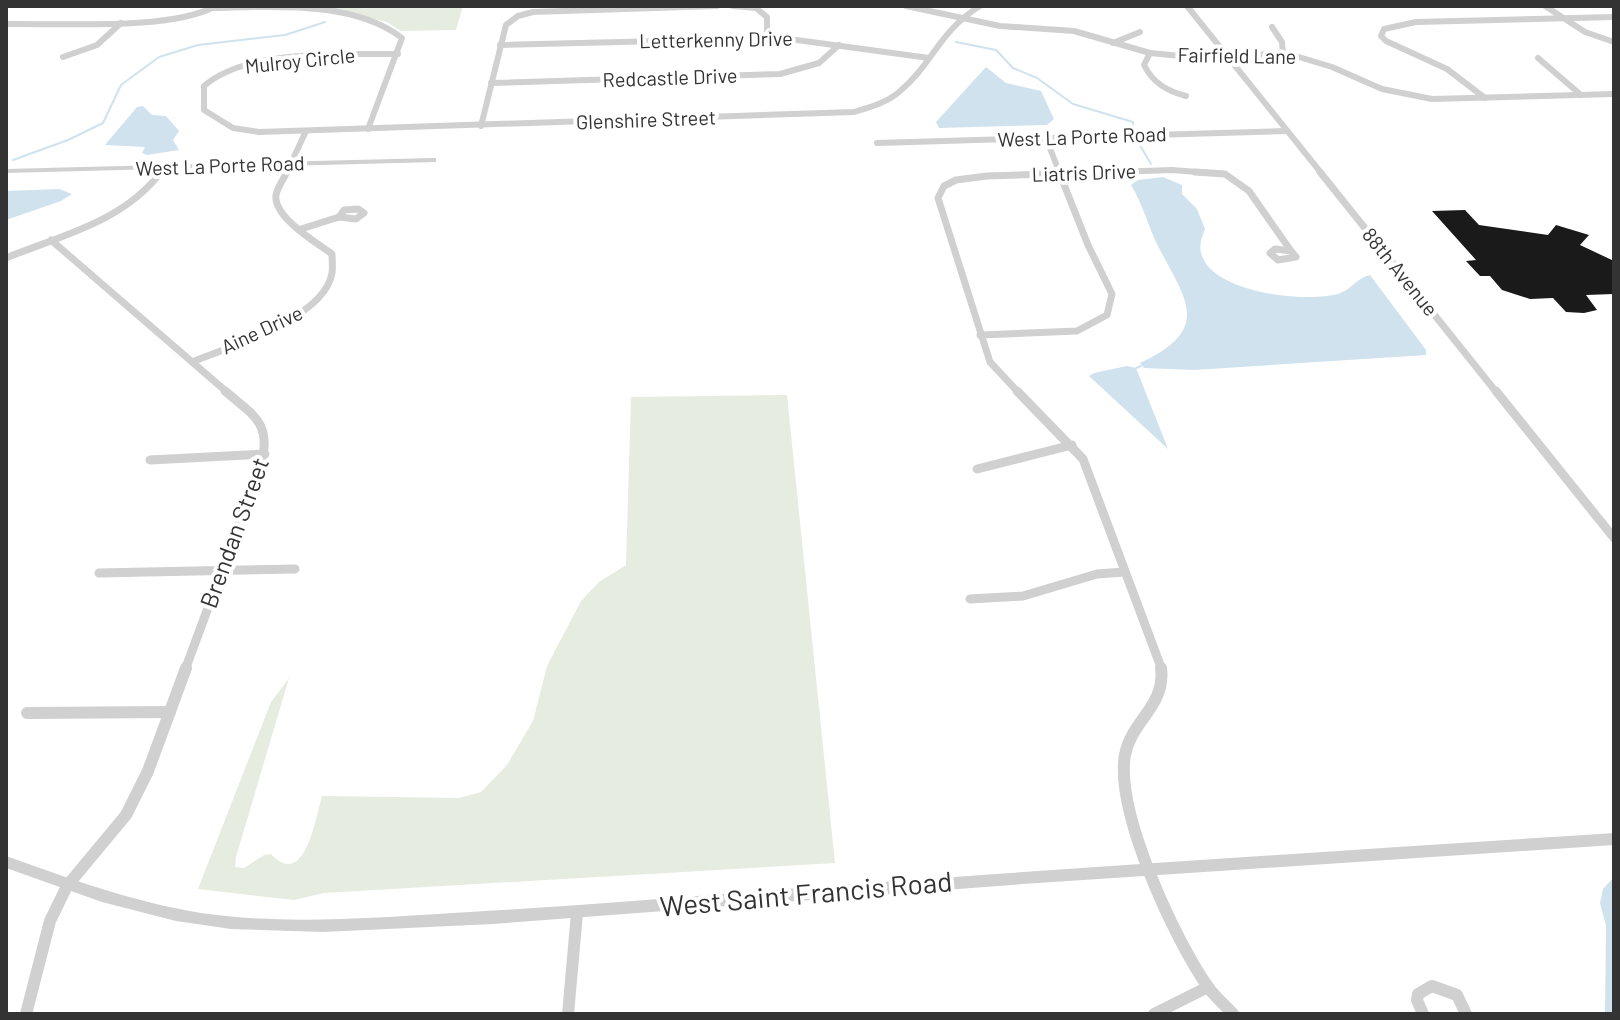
<svg xmlns="http://www.w3.org/2000/svg" width="1620" height="1020" font-family="Barlow,sans-serif">
<style>
.green{fill:#e6ecdf}
.water{fill:#cfe2ee}
.lines{fill:none;stroke-linecap:round;stroke-linejoin:round}
.stream{stroke:#cfe2ee;stroke-width:2}
.building{fill:#1a1a1a}
.minor-far3{stroke:#d0d0d0;stroke-width:6}
.minor-far2{stroke:#d0d0d0;stroke-width:7}
.minor-far1{stroke:#d0d0d0;stroke-width:9}
.minor{stroke:#d0d0d0;stroke-width:12}
.tertiary{fill:#d0d0d0;fill-rule:evenodd}
.labels{text-anchor:middle;stroke-width:8;stroke-linejoin:round;paint-order:stroke}
.far-street-label{font-size:20px;fill:#333;stroke:#fff}
.street-label{font-size:24px;fill:#333;stroke:#fff}
.near-street-label{font-size:28px;fill:#333;stroke:#fff}
</style>
<rect width="100%" height="100%" fill="#fff"/>
<g class="green">
<polygon points="275,6 463,6 456,30 401,31 387,22 370,18"/>
<path d="M787,395L835,863L324,893L294,900L198,889L271,702L289,678L236,857L235,867L244,868L264,855L271,854C305,891 316,816 322,796L459,798L481,792L507,765L533,721L547,666L581,601L599,582L626,565L631,397Z"/>
</g>
<g class="water">
<polygon points="986,67 1006,83 1041,91 1054,119 1047,125 939,128 936,122"/>
<polygon points="143,106 152,115 166,116 179,131 173,140 179,150 147,155 142,153 145,147 105,145 137,107"/>
<path d="M1163,177L1182,185V194L1197,209L1205,229C1202,237 1199,243 1201,253C1211,293 1305,303 1338,294C1351,290 1358,277 1370,275L1426,350V355L1194,370L1144,368L1140,363C1211,329 1188,303 1159,248C1148,227 1143,204 1131,185L1138,180Z"/>
<polygon points="59,189 72,194 61,201 6,220 6,191"/>
<polygon points="1127,366 1136,368 1168,449 1089,376 1094,373"/>
<polygon points="1614,877 1614,1014 1605,1014 1606,926 1600,903 1603,889"/>
</g>
<g class="lines">
<g class="stream">
<polyline points="956,42 996,50 1013,68 1037,78 1073,104 1133,122 1133,132"/>
<polyline points="1138,142 1151,164"/>
<polyline points="13,160 68,140 103,123 121,85 159,57 198,45 285,35 325,22"/>
<polyline points="1136,368 1141,366"/>
</g>
</g>
<polygon class="building" points="1465,210 1479,225 1548,235 1556,225 1589,235 1580,245 1614,261 1614,294 1586,295 1597,310 1584,313 1566,312 1553,298 1530,299 1502,290 1490,276 1480,276 1466,261 1476,260 1432,211"/>
<g class="lines">
<g class="minor-far3">
<polyline points="733,6 756,8 767,17 767,38"/>
<polyline points="906,6 1000,26 1074,31 1150,53 1181,56 1289,54 1332,67 1382,89 1432,99 1614,94"/>
<polyline points="1187,6 1322,174"/>
<polyline points="1545,6 1585,32 1614,42"/>
<path d="M213,8C272,7 353,0 402,38L368,129"/>
<path d="M6,24C61,23 170,31 216,6"/>
<polyline points="1272,27 1282,42 1283,54"/>
<polyline points="1113,43 1140,32"/>
<polyline points="500,45 782,38 929,58"/>
<path d="M1150,53L1144,65C1153,83 1167,91 1186,96"/>
<path d="M398,54C342,55 248,48 204,86V110L233,128L259,132L854,112C870,107 886,103 899,92C933,64 938,32 980,6"/>
<polyline points="63,57 97,45 121,23"/>
<polyline points="1538,58 1581,95"/>
<polyline points="491,83 780,74 819,63 839,45"/>
<polyline points="1485,98 1447,69 1386,41 1381,36 1384,29 1416,22 1614,17"/>
<polyline points="481,126 506,25 518,16 533,12 717,6"/>
<polyline points="1046,138 1060,174"/>
<polyline points="877,143 1287,131"/>
<polyline points="160,174 164,168"/>
<polyline points="286,174 306,131"/>
<polyline points="1056,174 1172,170 1222,174"/>
</g>
<g class="minor-far2">
<polyline points="1195,172 1225,174 1249,191 1291,251"/>
<polyline points="1320,172 1497,393"/>
<polygon points="358,209 364,213 356,219 339,217 344,210"/>
<polyline points="301,229 339,217"/>
<polyline points="51,240 228,393"/>
<polygon points="1275,249 1291,251 1296,257 1278,260 1270,253"/>
<path d="M6,258C62,235 123,222 161,172"/>
<polyline points="980,335 1077,331 1107,315 1112,294 1088,245 1059,172"/>
<path d="M192,362C229,347 325,318 332,273C333,267 332,260 332,254C317,243 273,217 276,195C277,188 284,178 287,172"/>
<polyline points="1019,393 990,362 938,198 944,186 956,180 987,176 1118,172"/>
</g>
<g class="minor-far1">
<polyline points="1017,391 1083,459 1162,670"/>
<polyline points="1496,391 1614,538"/>
<polyline points="150,460 265,454"/>
<polyline points="977,469 1072,445"/>
<polyline points="99,573 295,569"/>
<polyline points="970,599 1023,596 1097,574 1125,572"/>
<path d="M185,670L262,462C271,422 253,415 225,391"/>
</g>
<g class="minor">
<path d="M1161,668C1166,706 1131,721 1125,755C1115,812 1175,940 1208,987C1215,997 1225,1005 1233,1014"/>
<polyline points="27,713 170,712"/>
<polyline points="26,1014 50,921 67,886 126,815 148,771 186,668"/>
<polyline points="568,1014 577,913"/>
<polyline points="1154,1014 1208,987"/>
<polyline points="1423,1014 1417,1000 1418,994 1432,986 1457,995 1466,1014"/>
</g>
<g class="tertiary">
<polygon points="433,158 436,158 436,162 6,173 6,169"/>
<path d="M1614,833V845L1023,884L493,924L323,932L231,929L176,921L102,902L6,868V856C70,879 134,902 201,913C284,925 369,918 453,913C577,906 702,895 826,886C1089,867 1351,850 1614,833Z"/>
</g>
</g>
<g class="labels">
<g class="far-street-label">
<text transform="translate(716 40) rotate(-1)" y="7">Letterkenny Drive</text>
<text transform="translate(1237 56) rotate(1)" y="7">Fairfield Lane</text>
<text transform="translate(300 61) rotate(-6)" y="7">Mulroy Circle</text>
<text transform="translate(670 78) rotate(-2)" y="7">Redcastle Drive</text>
<text transform="translate(646 120) rotate(-2)" y="7">Glenshire Street</text>
<text transform="translate(1082 137) rotate(-2)" y="7">West La Porte Road</text>
<text transform="translate(220 166) rotate(-2)" y="7">West La Porte Road</text>
<text transform="translate(1084 173) rotate(-2)" y="7">Liatris Drive</text>
<text transform="translate(1400 272) rotate(51)" y="7">88th Avenue</text>
<text transform="translate(262 330) rotate(-25)" y="7">Aine Drive</text>
</g>
<g class="street-label">
<text transform="translate(235 533) rotate(-70)" y="8">Brendan Street</text>
</g>
<g class="near-street-label">
<text transform="translate(806 894) rotate(-5)" y="10">West Saint Francis Road</text>
</g>
</g>
<rect width="1620" height="1020" fill="none" stroke="#333333" stroke-width="16"/>
</svg>
